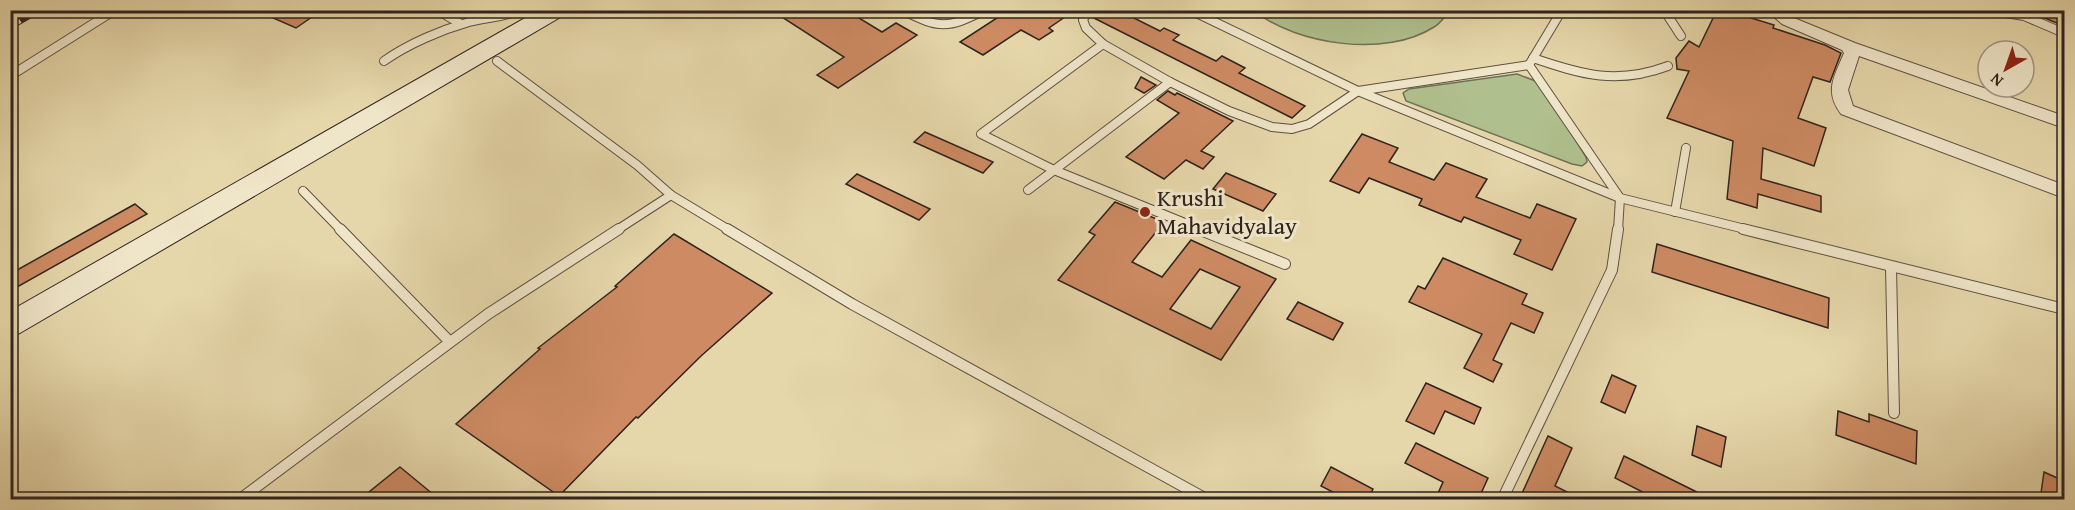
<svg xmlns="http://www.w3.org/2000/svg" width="2075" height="510" font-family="'Gentium Book Plus',serif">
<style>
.green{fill:#afbf8d;stroke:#6f7156;stroke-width:1.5}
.building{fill:#ce8b63;stroke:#2f231e;stroke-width:1.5;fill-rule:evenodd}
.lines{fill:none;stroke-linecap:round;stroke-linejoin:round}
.lane-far1-casing{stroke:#5d5041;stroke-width:10}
.lane-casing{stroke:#5d5041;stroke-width:12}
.street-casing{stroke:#5d5041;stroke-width:2}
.secondary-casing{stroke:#2f231e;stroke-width:2}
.lane-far1{stroke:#efe5c8;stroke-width:8}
.lane{stroke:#efe5c8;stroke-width:10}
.street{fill:#efe5c8;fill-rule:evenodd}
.secondary{fill:#efe5c8;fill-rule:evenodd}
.rail-casing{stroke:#2f231e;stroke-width:6}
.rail{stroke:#efe5c8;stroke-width:4;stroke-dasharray:12;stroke-linecap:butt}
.poi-dot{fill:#8f2418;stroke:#efe5c8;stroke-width:2}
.labels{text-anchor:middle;stroke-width:6;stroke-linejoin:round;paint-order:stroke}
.poi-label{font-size:24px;fill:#2f231e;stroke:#efe5c8;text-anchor:start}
</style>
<rect width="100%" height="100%" fill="#e6d7aa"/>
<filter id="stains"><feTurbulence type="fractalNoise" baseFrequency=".00333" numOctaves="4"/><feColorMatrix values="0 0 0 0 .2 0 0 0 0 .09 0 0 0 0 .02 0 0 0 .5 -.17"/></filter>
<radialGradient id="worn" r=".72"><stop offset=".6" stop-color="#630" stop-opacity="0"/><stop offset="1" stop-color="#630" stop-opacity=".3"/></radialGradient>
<g class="green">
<path d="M1254,11H1449C1445,16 1440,24 1434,27C1386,58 1298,45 1254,11Z"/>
<polygon points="1517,74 1538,82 1546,91 1586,157 1587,162 1582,166 1572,164 1406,101 1403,93 1409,89"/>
</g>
<g class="building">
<polygon points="255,10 322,10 296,28"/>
<polygon points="771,10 846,10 882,32 896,23 917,35 838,88 817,75 844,57"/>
<polygon points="1009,10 1075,10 1049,28 1053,31 1039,40 1021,30 983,55 960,42"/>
<polygon points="1094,10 1118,10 1160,31 1164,28 1179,35 1173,40 1216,61 1222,56 1245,68 1239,73 1305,106 1292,118 1092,17"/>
<polygon points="1717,10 1725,10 1774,25 1773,28 1825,45 1841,53 1830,82 1813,77 1798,118 1826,128 1814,166 1763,148 1761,179 1821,196 1821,212 1758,194 1757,208 1727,199 1733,141 1667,118 1689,71 1677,69 1676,58 1689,41 1699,47"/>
<polygon points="2029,10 2064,10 2064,26 2035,14"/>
<polygon points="1141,77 1156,85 1144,93 1135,88"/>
<polygon points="1168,91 1175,95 1177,93 1233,121 1201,151 1214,157 1203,169 1186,160 1164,179 1126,157 1179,113 1157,100"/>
<polygon points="925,132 993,162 983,173 914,142"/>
<polygon points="1362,134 1398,148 1389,162 1434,180 1446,163 1487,179 1476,197 1530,218 1537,204 1576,219 1552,270 1514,254 1521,240 1464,217 1461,222 1419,205 1422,199 1369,178 1359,193 1330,181"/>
<polygon points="1226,173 1276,194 1263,211 1213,189"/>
<polygon points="857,174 930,209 919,220 846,184"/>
<path d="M1115,202L1164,222L1132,262L1162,277L1191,240L1276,279L1221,360L1058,280L1095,235L1089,232ZM1200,269L1240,287L1211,329L1170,309Z"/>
<polygon points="135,204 147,214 10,291 10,274"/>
<polygon points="674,234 772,293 701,356 638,418 636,417 559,496 456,424 540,349 538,348 617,287 615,286"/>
<polygon points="1657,244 1829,298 1828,328 1652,272"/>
<polygon points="1443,258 1527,294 1522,304 1543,313 1534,333 1511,323 1493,360 1502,364 1493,382 1464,368 1482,334 1409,302 1418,286 1425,289"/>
<polygon points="1298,302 1343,323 1333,340 1287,319"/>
<polygon points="1612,375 1636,386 1625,413 1601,402"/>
<polygon points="1426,383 1481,408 1474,424 1445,411 1434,434 1406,421"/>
<polygon points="1838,411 1869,422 1869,414 1917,431 1916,464 1836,435"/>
<polygon points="1697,426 1726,437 1721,467 1692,455"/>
<polygon points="1548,436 1572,448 1555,486 1583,500 1519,500"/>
<polygon points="1416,443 1488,478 1478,500 1435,500 1443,482 1405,463"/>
<polygon points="1624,456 1713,500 1658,500 1615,478"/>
<polygon points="400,467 440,500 359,500"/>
<polygon points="1331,467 1373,489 1368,500 1348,500 1321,486"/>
<polygon points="2044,472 2064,481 2064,500 2040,500"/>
</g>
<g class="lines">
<g class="lane-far1-casing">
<g id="lane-far1">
<polyline points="437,10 461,24"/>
<path d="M902,10C940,29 947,29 985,10"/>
<polyline points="1088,10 1083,20 1086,28 1103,44 1170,82 1229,111 1272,127 1292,129 1309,124 1358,91 1529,65"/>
<polyline points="1190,10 1358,91 1620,198 1749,230"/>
<polyline points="1562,10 1529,65 1620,198 1618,230"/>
<polyline points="1664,10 1681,36"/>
<polyline points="1987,10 2024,16 2064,33"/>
<polyline points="1103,44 981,134 1054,170 1202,230"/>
<path d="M1533,58C1583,75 1617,85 1668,66"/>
<path d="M384,61C408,44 441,30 469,22C486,17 503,18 519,10"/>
<polyline points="497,61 637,165 671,195 729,230"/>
<polyline points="10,76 115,10"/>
<polyline points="1028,190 1170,82"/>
<polyline points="303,191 341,230"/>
<polyline points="1675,212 1686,148"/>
<polyline points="617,230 671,195"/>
</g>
</g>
<g class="lane-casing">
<g id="lane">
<polyline points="340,229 450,342"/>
<polyline points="727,229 852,304 1208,500"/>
<polyline points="1198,229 1285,264"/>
<polyline points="1743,229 2064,309"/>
<polyline points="1891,267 1894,413"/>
<polyline points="239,500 488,314 619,229"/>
<polyline points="1502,500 1612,270 1618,229"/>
</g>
</g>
<g class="street-casing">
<path id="street" d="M1766,10H1785L1794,18L1855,43L2064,116V128L1859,56L1848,90L1853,106L2064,185V198L1841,114C1824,91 1834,77 1844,53L1842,50L1782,24Z"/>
</g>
<g class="secondary-casing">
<polygon id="secondary" points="539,10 567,10 564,15 20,333 10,336 10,311"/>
</g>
<use href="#lane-far1" class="lane-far1"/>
<use href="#lane" class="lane"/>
<use href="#street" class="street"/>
<use href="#secondary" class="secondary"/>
<g class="rail-casing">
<polyline id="rail" points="10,27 40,10"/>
</g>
<use href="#rail" class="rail"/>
</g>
<circle class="poi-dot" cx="1145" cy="212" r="6"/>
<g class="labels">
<g class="poi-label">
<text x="1157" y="206">Krushi<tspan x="1157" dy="28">Mahavidyalay</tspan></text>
</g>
</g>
<rect width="2075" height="510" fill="none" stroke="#e6d7aa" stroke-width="36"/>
<rect x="12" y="12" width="2051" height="486" fill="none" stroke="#2f231e" stroke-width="3"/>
<rect x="18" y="18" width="2039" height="474" fill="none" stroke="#2f231e" stroke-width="1.5"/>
<g transform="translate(2006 69) rotate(220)"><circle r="28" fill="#efe5c8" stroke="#a29784" stroke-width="1.5"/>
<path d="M0-4.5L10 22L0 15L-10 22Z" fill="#8f2418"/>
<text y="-9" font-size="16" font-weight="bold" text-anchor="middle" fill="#2f231e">N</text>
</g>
<rect width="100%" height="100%" filter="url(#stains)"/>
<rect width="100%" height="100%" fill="url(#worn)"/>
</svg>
